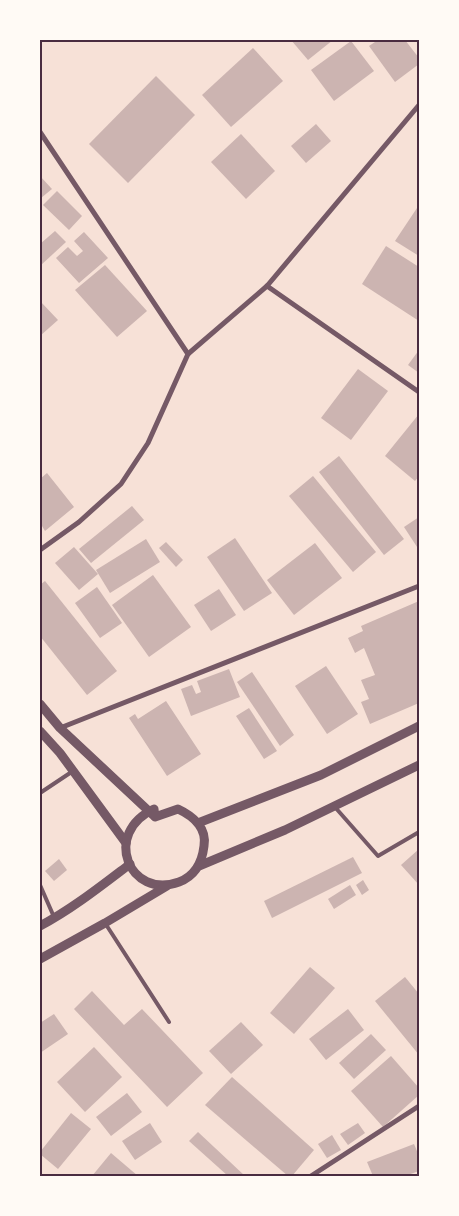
<svg xmlns="http://www.w3.org/2000/svg" width="459" height="1216" font-family="'Asap Condensed',sans-serif">
<style>
.building{fill:#ccb4b1}
.lines{fill:none;stroke-linecap:round;stroke-linejoin:round}
.service{stroke:#755966;stroke-width:4}
.minor{stroke:#755966;stroke-width:5}
.tertiary{stroke:#755966;stroke-width:9}
.neatline{fill:none;stroke:#4a2c40;stroke-width:2}
</style>
<rect width="100%" height="100%" fill="#f7e1d7"/>
<g class="building">
<polygon points="291,40 333,40 308,60"/>
<polygon points="378,40 405,40 419,58 419,64 395,82 369,46"/>
<polygon points="351,41 374,71 334,101 311,70"/>
<polygon points="253,48 283,81 231,127 202,95"/>
<polygon points="156,76 195,115 128,183 89,144"/>
<polygon points="316,124 331,141 306,163 291,146"/>
<polygon points="241,134 275,171 246,199 211,162"/>
<polygon points="40,176 52,189 41,198 40,197"/>
<polygon points="57,191 82,216 69,230 43,205"/>
<polygon points="419,205 419,256 395,241"/>
<polygon points="55,231 66,242 40,266 40,244"/>
<polygon points="84,232 108,258 79,283 56,258 68,247 77,256 83,251 74,241"/>
<polygon points="386,246 419,267 419,321 362,284"/>
<polygon points="105,265 147,311 117,337 75,290"/>
<polygon points="40,301 58,320 40,336"/>
<polygon points="419,350 419,373 408,365"/>
<polygon points="358,369 388,391 351,440 321,418"/>
<polygon points="419,414 419,476 415,481 385,456"/>
<polygon points="339,456 404,539 384,555 319,472"/>
<polygon points="47,473 74,507 45,531 42,526 40,528 40,479"/>
<polygon points="313,476 376,552 353,572 289,496"/>
<polygon points="132,506 144,520 91,563 79,549"/>
<polygon points="419,517 419,550 404,527"/>
<polygon points="235,538 272,593 244,611 207,557"/>
<polygon points="146,539 160,562 110,593 96,570"/>
<polygon points="166,542 183,560 176,567 159,548"/>
<polygon points="315,543 342,578 294,615 267,580"/>
<polygon points="74,547 98,574 79,590 55,563"/>
<polygon points="153,575 191,627 149,657 112,605"/>
<polygon points="45,581 117,671 87,695 40,636 40,585"/>
<polygon points="97,587 122,623 100,638 75,603"/>
<polygon points="219,589 236,615 211,631 194,605"/>
<polygon points="419,601 419,703 370,724 361,702 369,699 361,680 375,675 364,648 355,653 348,638 363,631 361,626"/>
<polygon points="326,666 358,714 327,734 295,686"/>
<polygon points="229,669 240,697 191,716 181,689 192,685 196,694 201,692 197,681"/>
<polygon points="252,672 294,735 280,746 237,682"/>
<polygon points="166,701 201,754 167,776 129,718 135,714 138,719"/>
<polygon points="249,708 277,751 264,759 236,716"/>
<polygon points="419,849 419,885 401,865"/>
<polygon points="353,857 362,873 272,918 264,901"/>
<polygon points="59,859 67,870 54,881 45,871"/>
<polygon points="363,880 369,890 362,895 356,885"/>
<polygon points="350,885 356,895 334,909 328,899"/>
<polygon points="310,967 335,988 294,1034 270,1013"/>
<polygon points="405,977 419,994 419,1055 375,1001"/>
<polygon points="92,991 124,1025 142,1009 203,1073 167,1107 74,1009"/>
<polygon points="348,1009 364,1030 326,1060 309,1039"/>
<polygon points="54,1014 68,1034 40,1053 40,1023"/>
<polygon points="241,1022 263,1045 231,1074 209,1051"/>
<polygon points="371,1034 386,1050 354,1079 339,1063"/>
<polygon points="94,1047 122,1077 85,1112 57,1082"/>
<polygon points="391,1056 419,1088 419,1095 383,1127 351,1091"/>
<polygon points="232,1077 314,1150 292,1176 288,1176 205,1105"/>
<polygon points="127,1093 142,1112 111,1136 96,1117"/>
<polygon points="71,1113 91,1129 58,1169 40,1154 40,1152"/>
<polygon points="150,1123 162,1142 135,1160 122,1141"/>
<polygon points="358,1123 365,1133 348,1145 340,1134"/>
<polygon points="198,1132 245,1176 228,1176 189,1141"/>
<polygon points="332,1135 341,1150 327,1158 318,1144"/>
<polygon points="414,1144 419,1156 419,1171 405,1176 373,1176 367,1162"/>
<polygon points="111,1153 138,1176 92,1176"/>
</g>
<g class="lines">
<g class="service">
<polyline points="40,793 73,771"/>
<polyline points="334,806 378,856 419,832"/>
<polyline points="40,885 54,917"/>
<polyline points="105,923 169,1022"/>
</g>
<g class="minor">
<polyline points="40,132 188,354"/>
<polyline points="267,286 419,392"/>
<polyline points="40,550 79,522 121,484 148,443 188,354 267,286 419,105"/>
<polyline points="60,728 419,586"/>
<polyline points="311,1176 419,1106"/>
</g>
<g class="tertiary">
<polyline points="40,704 60,728 153,815"/>
<polyline points="40,731 60,753 126,843"/>
<path d="M154,809L155,817L178,809C193,816 207,828 204,846C202,863 195,876 179,882C129,900 102,833 154,809Z"/>
<polyline points="198,823 321,775 419,726"/>
<polyline points="199,866 285,830 419,765"/>
<path d="M40,926C72,909 101,886 130,864"/>
<polyline points="40,959 105,923 167,886"/>
</g>
</g>
<rect width="459" height="1216" fill="none" stroke="#fffaf5" stroke-width="82"/>
<rect x="41" y="41" width="377" height="1134" class="neatline"/>
</svg>
